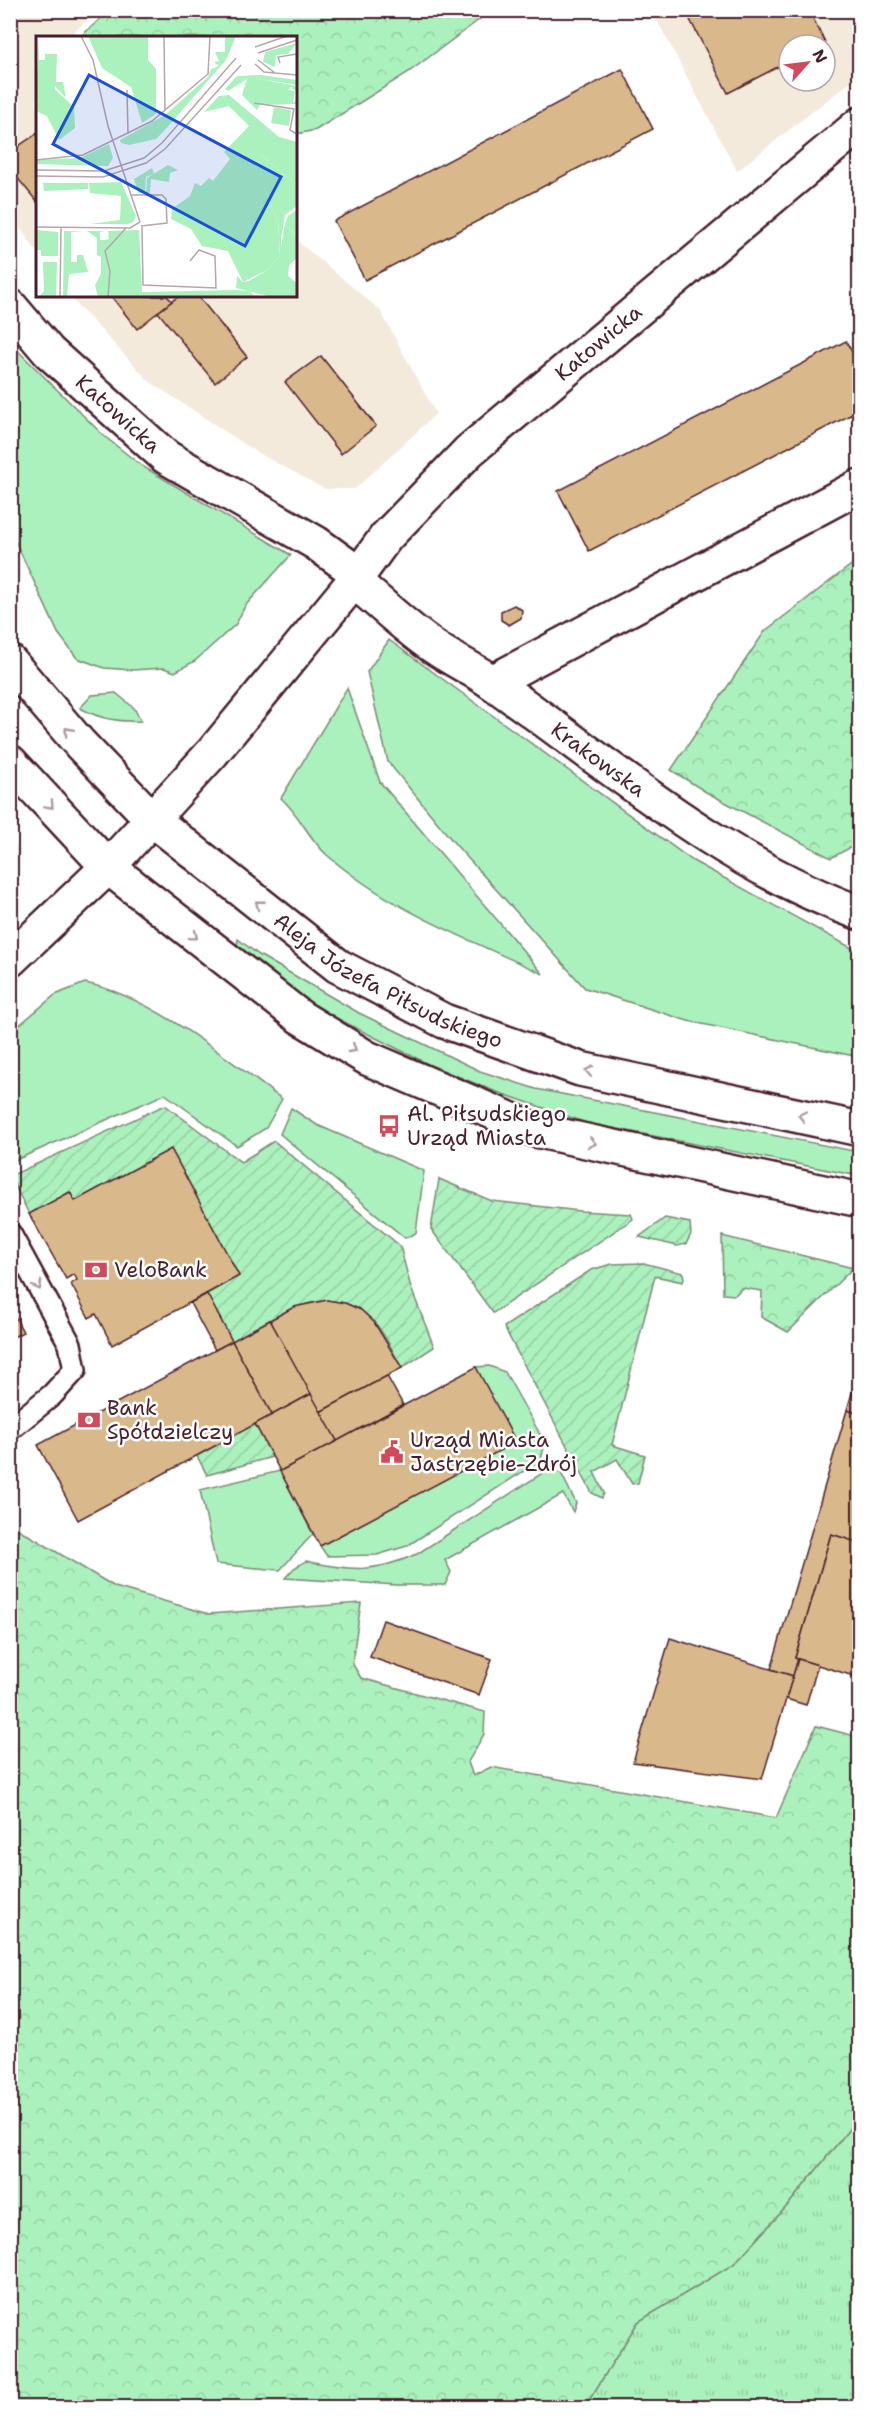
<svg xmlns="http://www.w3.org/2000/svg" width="870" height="2418" font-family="'Shantell Sans',sans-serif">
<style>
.built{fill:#f4eadc;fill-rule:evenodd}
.grass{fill:#abf1bd;stroke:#7a8874;stroke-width:1.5}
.forest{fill:url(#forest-crowns);stroke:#7a8874;stroke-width:1.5}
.park{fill:url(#park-tufts);stroke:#7a8874;stroke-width:1.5}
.garden{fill:url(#garden-furrows);stroke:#7a8874;stroke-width:1.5}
.building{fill:#d9b98c;stroke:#4a1f2b;stroke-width:1.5}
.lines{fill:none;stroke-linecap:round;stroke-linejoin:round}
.lane-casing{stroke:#4a1f2b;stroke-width:26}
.street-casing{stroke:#4a1f2b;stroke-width:38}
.secondary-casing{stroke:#4a1f2b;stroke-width:38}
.lane{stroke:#fff;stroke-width:21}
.street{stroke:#fff;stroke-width:33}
.secondary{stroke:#fff;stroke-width:33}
.oneway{stroke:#ae9aa0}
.labels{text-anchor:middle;stroke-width:5;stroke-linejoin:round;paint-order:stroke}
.street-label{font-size:21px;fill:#4a1f2b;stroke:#fff}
.poi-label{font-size:21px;fill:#4a1f2b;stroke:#fff;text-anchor:start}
.inset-road{fill:none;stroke:#b7a5aa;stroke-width:1.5}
.view{fill:#1d4ed8;fill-opacity:0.15;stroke:#1d4ed8;stroke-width:3}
.inset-edge{fill:none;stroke:#4a1f2b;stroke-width:3}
</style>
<defs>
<pattern id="forest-crowns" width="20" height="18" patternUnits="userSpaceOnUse" patternTransform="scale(1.5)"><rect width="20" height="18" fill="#abf1bd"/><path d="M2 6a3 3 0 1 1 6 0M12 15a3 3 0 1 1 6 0" fill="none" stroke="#95cea3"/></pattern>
<pattern id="park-tufts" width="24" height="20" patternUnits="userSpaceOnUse" patternTransform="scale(1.5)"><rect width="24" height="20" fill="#abf1bd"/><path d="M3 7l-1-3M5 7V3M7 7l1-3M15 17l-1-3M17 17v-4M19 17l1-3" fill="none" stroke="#95cea3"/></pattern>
<pattern id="garden-furrows" width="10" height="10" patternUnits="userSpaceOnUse" patternTransform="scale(1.5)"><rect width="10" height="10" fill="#abf1bd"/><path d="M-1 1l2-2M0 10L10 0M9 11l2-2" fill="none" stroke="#95cea3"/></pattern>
</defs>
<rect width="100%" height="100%" fill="#fff"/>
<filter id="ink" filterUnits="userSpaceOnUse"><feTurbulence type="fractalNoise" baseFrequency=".0167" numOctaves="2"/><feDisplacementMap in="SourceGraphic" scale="12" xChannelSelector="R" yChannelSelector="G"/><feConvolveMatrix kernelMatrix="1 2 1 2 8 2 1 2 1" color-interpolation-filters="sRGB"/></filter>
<g filter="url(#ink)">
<g class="built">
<polygon points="11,11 106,11 85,22 68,37 38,38 37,64 31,70 37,65 37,252 11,215"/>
<path d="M652,11H859V75L737,171ZM789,45H825V81H789Z"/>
<polygon points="296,240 380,310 436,414 355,489 325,489 258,453 150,382 69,296 296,296"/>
</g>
<g class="grass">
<polygon points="11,344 104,436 142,466 291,555 245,606 236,624 195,661 175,672 164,668 132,670 104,668 77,658 58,633 11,532"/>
<polygon points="389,640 693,861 859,952 859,1057 688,1021 585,988 455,844 388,762 367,672"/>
<path d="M347,688L380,782L543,974C469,939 390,910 327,855C309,839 299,814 281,798Z"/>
<path d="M116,693L134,708L141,721C118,722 100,719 80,708L92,695Z"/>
<polygon points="10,830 15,846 15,868 11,865"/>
<polygon points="238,939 259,955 359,1013 480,1071 536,1089 859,1152 859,1176 587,1123 494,1091 430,1065 320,1010 235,955"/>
<path d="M85,983C152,996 227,1059 282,1099L266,1128L237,1146L165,1094L11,1162V1032L55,995Z"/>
<polygon points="291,1108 317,1125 424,1171 416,1233 405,1238 280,1134"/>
<polygon points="489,1366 505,1372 545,1443 541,1460 407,1546 377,1555 327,1556 320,1546 515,1442 476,1367"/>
<path d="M547,1470L561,1473L576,1503L573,1512L563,1494L445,1560L451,1572L445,1585H397L285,1578L294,1568L306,1561C351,1571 374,1573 417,1554Z"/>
<polygon points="280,1471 313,1534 280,1570 216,1564 200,1490"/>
</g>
<g class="forest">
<polygon points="109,11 110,10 483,11 480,19 409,72 316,130 296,134 296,38 80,37"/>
<polygon points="859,559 859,843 831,858 706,792 671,770 765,631"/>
<polygon points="722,1236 853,1268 788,1332 761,1317 762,1291 742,1288 735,1295 723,1294"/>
<polygon points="10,1524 115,1587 209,1614 361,1603 352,1663 361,1678 485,1712 484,1734 468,1762 473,1776 491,1767 776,1818 816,1726 859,1737 859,2117 789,2204 734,2264 638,2322 585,2407 11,2407"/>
</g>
<polygon class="park" points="859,2117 859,2407 585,2407 638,2322 734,2264 789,2204"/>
<g class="garden">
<path d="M165,1105L241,1162L274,1141L400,1246L411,1288L434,1347L402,1368C393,1353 386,1334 373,1321C330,1276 275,1317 232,1341L207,1294L239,1276L171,1149L75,1201L70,1192L29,1214L10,1176Z"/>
<polygon points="439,1179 492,1201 580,1211 631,1214 633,1219 493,1313 431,1229"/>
<polygon points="665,1218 690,1223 691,1234 686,1244 677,1246 639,1237"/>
<polygon points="643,1263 683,1273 684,1278 683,1282 655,1276 612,1445 645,1455 638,1483 632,1484 617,1459 594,1472 604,1493 602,1498 592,1493 504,1327 591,1270 612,1264"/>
<polygon points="255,1424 272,1457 207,1475 197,1456"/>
</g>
<g class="building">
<polygon points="685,10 809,10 825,42 820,45 789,45 789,61 728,93"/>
<polygon points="622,69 653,129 365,280 334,221"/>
<polygon points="38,133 38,203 10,169 10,152"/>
<polygon points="111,296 167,296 172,301 137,329"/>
<polygon points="179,296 198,296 247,357 215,383 158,312"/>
<polygon points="846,341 860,367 860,410 589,551 558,491"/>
<polygon points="321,356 376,426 341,454 285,382"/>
<polygon points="514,605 522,610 521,618 509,625 501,620 501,611"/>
<polygon points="171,1149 239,1276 112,1345 96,1314 89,1318 71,1284 77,1280 74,1274 66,1279 29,1214 70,1192 75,1201"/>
<polygon points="207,1294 232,1341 215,1350 190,1303"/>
<polygon points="327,1300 345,1303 361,1310 374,1322 402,1368 320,1412 270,1320 294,1307"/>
<polygon points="10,1307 23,1332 10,1339"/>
<polygon points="270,1320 311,1394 272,1415 232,1341"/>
<polygon points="232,1341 272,1415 78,1520 38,1445"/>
<polygon points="476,1367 516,1442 320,1546 280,1471"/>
<polygon points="859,1368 860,1368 860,1414 847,1410"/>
<polygon points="387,1376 403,1405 337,1441 320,1412"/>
<polygon points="311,1394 337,1441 280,1471 255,1424"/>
<polygon points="847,1410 860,1414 860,1528 856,1542 831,1534 795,1658 798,1659 793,1676 771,1669"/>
<polygon points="831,1534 860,1543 860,1678 795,1658"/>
<polygon points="383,1620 492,1659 479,1695 370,1657"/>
<polygon points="670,1638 793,1676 762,1779 633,1762"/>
<polygon points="798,1659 818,1665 806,1705 786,1699"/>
</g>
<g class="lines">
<g class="lane-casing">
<polyline id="lane" points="10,1234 70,1344 75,1370 52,1395 10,1429"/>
</g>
<g class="street-casing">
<g id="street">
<path id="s1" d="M10,306L49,352L166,457L316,543L356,572L354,581"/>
<path id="s2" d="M354,581C378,601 402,624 427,642C448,658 472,668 493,683C611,766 722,863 860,913"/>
<polyline points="492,682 860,486"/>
<path id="s3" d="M10,960L108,867L213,752L354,581L386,537L469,451L860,124"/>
</g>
</g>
<g class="secondary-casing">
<g id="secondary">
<path id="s4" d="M10,662L80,744L152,819L338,966L444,1021L580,1069L860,1129"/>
<polyline points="10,762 108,867 300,1017 367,1058 535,1130 860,1200"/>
</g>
</g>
<use href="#lane" class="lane"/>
<use href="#street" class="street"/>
<use href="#secondary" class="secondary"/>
</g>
<defs><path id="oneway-chevron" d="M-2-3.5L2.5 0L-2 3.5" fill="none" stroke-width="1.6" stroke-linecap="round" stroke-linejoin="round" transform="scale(1.5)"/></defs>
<g class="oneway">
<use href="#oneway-chevron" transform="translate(68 731) rotate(-132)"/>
<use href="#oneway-chevron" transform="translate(50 805) rotate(47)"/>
<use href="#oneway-chevron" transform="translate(259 904) rotate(-142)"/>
<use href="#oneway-chevron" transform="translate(194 936) rotate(39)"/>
<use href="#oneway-chevron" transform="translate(353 1049) rotate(31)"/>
<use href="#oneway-chevron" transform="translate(589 1071) rotate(-169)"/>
<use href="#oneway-chevron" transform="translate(802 1116) rotate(-168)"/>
<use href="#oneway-chevron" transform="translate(592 1143) rotate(13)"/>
<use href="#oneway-chevron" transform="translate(38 1286) rotate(61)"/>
</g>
</g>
<defs>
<g id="bus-bare" transform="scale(1.8)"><path d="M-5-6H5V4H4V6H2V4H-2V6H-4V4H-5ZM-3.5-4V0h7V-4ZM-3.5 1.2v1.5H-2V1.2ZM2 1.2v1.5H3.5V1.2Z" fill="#d1495b" stroke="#fff" stroke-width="2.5" paint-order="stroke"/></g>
<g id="bank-bare" transform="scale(1.8)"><path d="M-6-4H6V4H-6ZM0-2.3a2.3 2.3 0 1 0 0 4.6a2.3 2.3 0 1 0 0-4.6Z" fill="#d1495b" stroke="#fff" stroke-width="2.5" paint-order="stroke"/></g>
<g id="civic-bare" transform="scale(1.8)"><path d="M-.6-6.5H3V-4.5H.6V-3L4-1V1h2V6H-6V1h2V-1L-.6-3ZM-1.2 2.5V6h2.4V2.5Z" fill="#d1495b" stroke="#fff" stroke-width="2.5" paint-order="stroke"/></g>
</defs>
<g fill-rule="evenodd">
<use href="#bus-bare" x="389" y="1126"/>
<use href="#bank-bare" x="96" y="1270"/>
<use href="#bank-bare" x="89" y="1420"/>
<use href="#civic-bare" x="392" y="1452"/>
</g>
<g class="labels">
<g class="street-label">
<text dy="7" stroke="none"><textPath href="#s3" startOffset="855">Katowicka</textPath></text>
<text dy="7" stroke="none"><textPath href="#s1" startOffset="153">Katowicka</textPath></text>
<text dy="7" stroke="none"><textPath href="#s2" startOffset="303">Krakowska</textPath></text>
<text dy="7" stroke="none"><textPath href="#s4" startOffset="500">Aleja Józefa Piłsudskiego</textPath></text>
</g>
<g class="poi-label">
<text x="407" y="1121">Al. Piłsudskiego<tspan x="407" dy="24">Urząd Miasta</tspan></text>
<text x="114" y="1277">VeloBank</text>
<text x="107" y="1415">Bank<tspan x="107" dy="24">Spółdzielczy</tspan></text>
<text x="410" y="1447">Urząd Miasta<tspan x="410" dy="24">Jastrzębie-Zdrój</tspan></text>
</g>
</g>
<g transform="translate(36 36)">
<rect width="261" height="261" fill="#fff"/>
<path d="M3,0V24H9V18H21L20,46H27L30,62L19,50V66L0,64ZM189,0H200L190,24L127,96L120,103L93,109L85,107L84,104L129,79L172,41L175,33L183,30L178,26L183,25L179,16H189ZM261,7L252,18L240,19L239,31L227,26L229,16ZM225,39L261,44V49L219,42L261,50V56L255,51L252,54L259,55L257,67L261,64V68L224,69L221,74L206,59L211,43L192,55L189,53L201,40ZM73,108L77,122L72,130L0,128V124L44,122ZM116,132L118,138L110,141L109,157H102L98,143ZM7,147H52V153L8,155ZM0,194L22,196V220H5V214H0ZM103,194L106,256L201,254L214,255L219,261H62L59,249L65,238V221L61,219V202L51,195H69L64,196V204H68L73,203L72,195ZM28,195H46L35,196V226H41V219H47L52,236L33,238L31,261H27ZM7,226H21L20,261H3L8,255Z" fill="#abf1bd"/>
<path d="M52,0H112V24L120,33V78L106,87L95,51L66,32ZM14,49L38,71L39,92L23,104L11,80L0,75V64L19,65ZM193,59L243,101L261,106V149L225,119L217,124L242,186L244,220L231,234L207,246L192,215L166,210L155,193L135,183L136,173L154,160L159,147L165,150L173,142L177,145L194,123L188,116L213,90L193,70L168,76L183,60ZM85,146L100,180L97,186L92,188H54L84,184L85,160L54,157L53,147ZM261,174V200L249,188L252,180ZM91,195L102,203L100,219L88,237L84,229L89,212L83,209L82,202Z" fill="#abf1bd"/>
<path d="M238,71L255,74L253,90L235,87ZM221,109L225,119L261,149V170L249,179L245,203V211L249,188L261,200V222L253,229L252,240L261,247V261H236L200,252L201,240L207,246L213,245L231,234L244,220L242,186L216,122Z" fill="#abf1bd"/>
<path d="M132,129L142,134L134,137L133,146L115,143L114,157H110L111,142Z" fill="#abf1bd"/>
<path class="inset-road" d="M128,0L129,75M219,11L251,0M222,17L261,4M244,27L242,21L261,18M219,28L228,36L239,37L222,24M239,37L261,39M91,54L92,98M218,67L258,73L254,94L261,98M0,124L47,119L116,85L172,38L174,0M0,134L68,135L108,122L126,107L200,22M0,140L67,141L110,127L129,113L205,29M96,159H126L130,163L131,187L105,190M0,191L94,192L104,186L72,90L57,24L45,0M106,191L107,249L180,252L179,220L163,214L154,225M24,261L25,192M72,261L74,235L69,215L90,192"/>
<path class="view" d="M53,39L245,141L209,210L17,108Z"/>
<rect width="261" height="261" class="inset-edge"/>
</g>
<rect width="870" height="2418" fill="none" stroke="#fff" stroke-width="36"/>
<rect x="18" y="18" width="834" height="2382" fill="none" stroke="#4a1f2b" stroke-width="2" filter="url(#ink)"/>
<g transform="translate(807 63) rotate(62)"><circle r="28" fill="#ffffff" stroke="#b7a5aa" stroke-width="1.5"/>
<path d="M0-4.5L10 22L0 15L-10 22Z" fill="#d1495b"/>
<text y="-9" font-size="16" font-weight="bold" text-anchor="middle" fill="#4a1f2b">N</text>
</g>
</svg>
